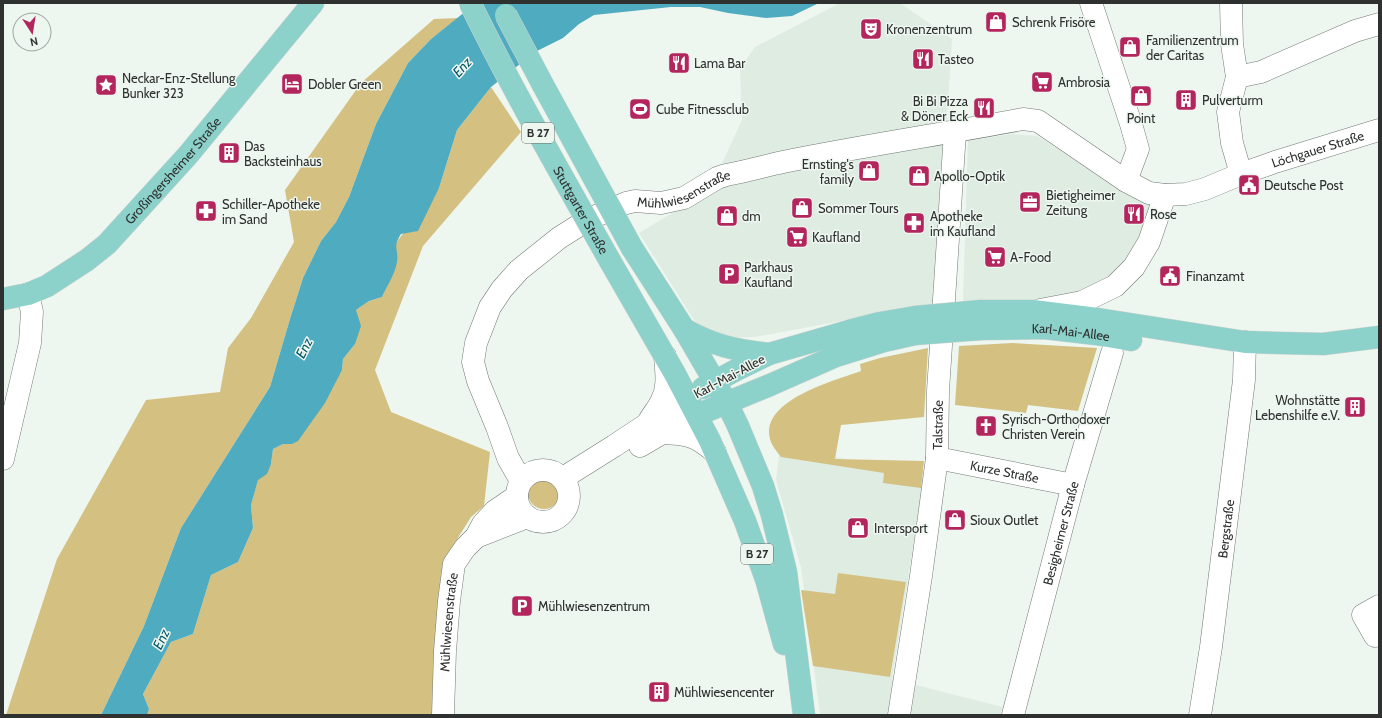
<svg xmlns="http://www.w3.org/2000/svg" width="1382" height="718" font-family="Cabin,sans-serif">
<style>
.built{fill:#deece2}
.green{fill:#d4c182}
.water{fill:#4fabbf}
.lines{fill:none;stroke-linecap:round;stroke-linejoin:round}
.minor-casing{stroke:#737974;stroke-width:23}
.major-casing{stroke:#d1d2d1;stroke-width:23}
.minor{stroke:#fff;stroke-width:22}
.major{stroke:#8cd2ca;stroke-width:22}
.major-bridge-casing{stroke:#d1d2d1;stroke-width:23;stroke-linecap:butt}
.major-bridge{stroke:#8cd2ca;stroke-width:22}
.labels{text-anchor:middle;stroke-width:3;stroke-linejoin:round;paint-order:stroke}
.shield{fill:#eef6f0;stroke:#686c69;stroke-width:1}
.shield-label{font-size:12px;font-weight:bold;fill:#2e312f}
.poi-label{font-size:13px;fill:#2e312f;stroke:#eef6f0;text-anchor:start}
.street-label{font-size:13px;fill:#2e312f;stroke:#eef6f0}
.water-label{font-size:14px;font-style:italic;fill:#055867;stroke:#eef6f0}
</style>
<rect width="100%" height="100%" fill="#eef6f0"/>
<g class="built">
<polygon points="840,3 900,3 952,39 935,306 868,316 755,337 722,338 699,328 639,233 722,183 718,172 742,120 740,68 755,47"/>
<polygon points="1011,134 1037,136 1152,207 1127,265 1082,298 963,304 968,141"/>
<polygon points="780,448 925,472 892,679 1003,707 1000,715 820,715 801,567 776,480"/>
</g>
<g class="green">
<polygon points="458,18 431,39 408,63 376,124 349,197 336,222 321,241 303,278 290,319 270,387 181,528 144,626 101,715 6,715 57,559 146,400 220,392 228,348 251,318 294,242 285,190 361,83 434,19"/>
<polygon points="491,87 521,132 423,246 375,370 391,412 490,452 484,506 471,517 444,560 435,715 147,715 149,709 143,694 171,642 193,634 211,575 238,562 253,528 251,505 258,479 271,464 273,449 283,444 292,444 342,370 343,359 355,344 356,310 369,301 382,297 397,261 395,246 398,240 439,188 457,130"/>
<polygon points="1012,343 1097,348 1078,411 1028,405 1026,413 955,405 959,346"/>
<path d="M928,348L924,417L841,425L835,459L924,461L921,488L883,483L884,473L781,457C778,453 773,447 771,442C756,401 834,381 861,371L860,364L880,358Z"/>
<circle cx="544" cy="493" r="16"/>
<polygon points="838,573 906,582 890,677 813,666 801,590 835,594"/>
</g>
<path class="water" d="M476,3H819L792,16L766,18L728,13L700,7H671L594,15L579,24L563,38L535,52L491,87L457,130L439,188L418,231L401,234C392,248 399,249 397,262C395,274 387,286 382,297L369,301L356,310L361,326L355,344L343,359L342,370L325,403L298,441L292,444H283L273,449L271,464L267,474L258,480L251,505L253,528L238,562L211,575L193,634L171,642L143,694L149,709L147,715H101L144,626L181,528L270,387L290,319L303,278L321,241L336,222L349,197L376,124L408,63L431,39Z"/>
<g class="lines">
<g class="minor-casing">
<g id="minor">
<polyline points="1091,3 1131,124 1138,149 1126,181"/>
<polyline points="1231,3 1232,44 1237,77 1228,112 1232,143 1241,174"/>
<polyline points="1237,77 1261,72 1355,31 1379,24"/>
<polyline points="1040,310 1082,302 1115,286 1134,267 1149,242 1165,195"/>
<path d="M649,421C653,414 659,407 662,400C669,386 666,371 665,356"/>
<path d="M662,433C688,434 695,435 715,452"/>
<polyline points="640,446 674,426 697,415"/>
<path id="s1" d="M937,458L1073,485"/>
<polyline points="3,459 30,343 32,312 28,294"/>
<circle cx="543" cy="496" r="26"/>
<polyline points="563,478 614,446 688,397"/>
<path id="s2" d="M521,481L508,458L497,427L478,381L473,362L476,343L490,307L502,289L519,270L559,238L589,219L626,203L635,201L661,203L684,198L717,178L726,175C745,172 764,166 783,162C862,146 943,134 1023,119L1038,121L1126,181L1149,193L1165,195L1186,194L1205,189L1241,174L1275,162L1379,130"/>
<polyline points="476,537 527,517"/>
<polyline points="1379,606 1363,615 1375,636 1379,634"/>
<path id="s3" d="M443,715L445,651L449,601L454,564L465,548L476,537L483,524L495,511L517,496"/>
<path id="s4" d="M899,715L921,576L937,458L938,391L955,132"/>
<path id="s5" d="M1013,715L1073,485L1112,353"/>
<path id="s6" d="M1200,715L1211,647L1244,380L1245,342"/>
</g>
</g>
<g class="major-casing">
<g id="major">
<polyline points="632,248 684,329 727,403 738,426 763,486 772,515 786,572 804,715"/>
<polyline points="610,261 675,374 710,441 745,521 766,579 784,644"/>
<path id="s7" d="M3,299L28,294L47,286L87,260L107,244L188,155L313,3"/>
<polyline points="981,311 1033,311 1098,319 1245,342 1323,344 1379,337"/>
<path d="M684,329C714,346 735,350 769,354"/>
<path id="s8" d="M981,329L1044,328L1096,334L1131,340"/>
<polyline points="703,388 738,369 769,354 849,331 880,323 915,317"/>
<polyline points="697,415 770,385 836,356 884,341 915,334"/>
</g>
</g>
<use href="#minor" class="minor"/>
<use href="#major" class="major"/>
<g class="major-bridge-casing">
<g id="major-bridge">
<path id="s9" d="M470,3C513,91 562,176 610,261"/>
<polyline points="506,15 543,85 632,248"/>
<polyline points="915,317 981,311"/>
<polyline points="915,334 981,329"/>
</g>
</g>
<use href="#major-bridge" class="major-bridge"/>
</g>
<defs>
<g id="shop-square" transform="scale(1.15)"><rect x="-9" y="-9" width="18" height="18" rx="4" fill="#b3265d" stroke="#eef6f0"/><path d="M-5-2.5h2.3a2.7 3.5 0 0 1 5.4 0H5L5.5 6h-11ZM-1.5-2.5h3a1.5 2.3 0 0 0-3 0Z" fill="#fff"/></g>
<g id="theatre-square" transform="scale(1.15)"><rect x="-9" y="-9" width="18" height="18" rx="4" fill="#b3265d" stroke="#eef6f0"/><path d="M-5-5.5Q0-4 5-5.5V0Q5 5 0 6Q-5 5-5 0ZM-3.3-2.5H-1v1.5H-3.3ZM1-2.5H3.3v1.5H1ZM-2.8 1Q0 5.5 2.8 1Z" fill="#fff"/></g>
<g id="restaurant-square" transform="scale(1.15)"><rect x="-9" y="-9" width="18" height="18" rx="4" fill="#b3265d" stroke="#eef6f0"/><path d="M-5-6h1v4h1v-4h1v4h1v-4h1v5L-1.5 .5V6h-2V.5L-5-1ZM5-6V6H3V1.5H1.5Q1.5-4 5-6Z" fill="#fff"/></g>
<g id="supermarket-square" transform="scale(1.15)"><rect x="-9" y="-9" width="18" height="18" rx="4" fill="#b3265d" stroke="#eef6f0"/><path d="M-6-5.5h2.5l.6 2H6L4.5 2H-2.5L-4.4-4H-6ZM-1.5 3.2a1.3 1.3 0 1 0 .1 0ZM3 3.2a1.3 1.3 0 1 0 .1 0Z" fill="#fff"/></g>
<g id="hotel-square" transform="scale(1.15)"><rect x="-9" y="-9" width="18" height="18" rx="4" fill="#b3265d" stroke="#eef6f0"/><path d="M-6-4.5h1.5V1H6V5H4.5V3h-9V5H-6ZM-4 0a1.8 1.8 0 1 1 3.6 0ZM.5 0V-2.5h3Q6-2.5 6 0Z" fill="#fff"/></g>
<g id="sight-square" transform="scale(1.15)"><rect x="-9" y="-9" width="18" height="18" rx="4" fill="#b3265d" stroke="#eef6f0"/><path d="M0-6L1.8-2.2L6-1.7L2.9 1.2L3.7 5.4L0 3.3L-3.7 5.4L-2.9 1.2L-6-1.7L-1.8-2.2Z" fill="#fff"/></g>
<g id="building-square" transform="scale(1.15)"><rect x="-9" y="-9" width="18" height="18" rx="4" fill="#b3265d" stroke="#eef6f0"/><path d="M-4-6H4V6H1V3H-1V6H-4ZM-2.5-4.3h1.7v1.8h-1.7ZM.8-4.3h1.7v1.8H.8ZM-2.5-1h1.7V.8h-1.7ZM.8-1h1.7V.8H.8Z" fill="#fff"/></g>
<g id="stadium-square" transform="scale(1.15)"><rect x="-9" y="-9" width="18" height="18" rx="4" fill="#b3265d" stroke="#eef6f0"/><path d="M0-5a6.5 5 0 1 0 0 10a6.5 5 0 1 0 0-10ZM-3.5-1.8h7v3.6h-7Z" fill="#fff"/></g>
<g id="civic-square" transform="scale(1.15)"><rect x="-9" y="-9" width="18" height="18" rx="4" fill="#b3265d" stroke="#eef6f0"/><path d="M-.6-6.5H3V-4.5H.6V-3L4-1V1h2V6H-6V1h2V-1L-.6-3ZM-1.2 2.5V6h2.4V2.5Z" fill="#fff"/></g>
<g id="office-square" transform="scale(1.15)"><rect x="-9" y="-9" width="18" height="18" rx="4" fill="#b3265d" stroke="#eef6f0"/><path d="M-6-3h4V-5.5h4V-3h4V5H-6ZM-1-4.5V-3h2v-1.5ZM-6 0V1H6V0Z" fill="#fff"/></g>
<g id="pharmacy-square" transform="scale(1.15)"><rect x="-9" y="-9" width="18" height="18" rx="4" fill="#b3265d" stroke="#eef6f0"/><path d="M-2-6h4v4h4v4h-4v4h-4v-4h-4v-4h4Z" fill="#fff"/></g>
<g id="parking-square" transform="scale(1.15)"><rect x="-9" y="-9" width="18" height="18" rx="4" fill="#b3265d" stroke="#eef6f0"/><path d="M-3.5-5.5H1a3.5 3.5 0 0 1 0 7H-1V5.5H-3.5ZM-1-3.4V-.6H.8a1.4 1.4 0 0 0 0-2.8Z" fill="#fff"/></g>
<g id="church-square" transform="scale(1.15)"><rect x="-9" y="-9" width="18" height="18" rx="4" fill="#b3265d" stroke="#eef6f0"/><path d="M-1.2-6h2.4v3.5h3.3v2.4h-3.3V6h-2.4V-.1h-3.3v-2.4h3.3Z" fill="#fff"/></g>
</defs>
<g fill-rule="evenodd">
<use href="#shop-square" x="996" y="22"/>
<use href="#theatre-square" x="871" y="29"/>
<use href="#shop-square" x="1130" y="47"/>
<use href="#restaurant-square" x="923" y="59"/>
<use href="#restaurant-square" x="679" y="63"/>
<use href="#supermarket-square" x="1042" y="82"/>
<use href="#hotel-square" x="292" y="84"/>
<use href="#sight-square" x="106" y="85"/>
<use href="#shop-square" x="1141" y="96"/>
<use href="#building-square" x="1186" y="100"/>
<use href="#restaurant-square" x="984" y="108"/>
<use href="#stadium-square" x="640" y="109"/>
<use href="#building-square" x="229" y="153"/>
<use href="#shop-square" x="869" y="171"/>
<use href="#shop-square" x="919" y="176"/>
<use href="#civic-square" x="1249" y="185"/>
<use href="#office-square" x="1030" y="202"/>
<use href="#shop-square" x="802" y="208"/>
<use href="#pharmacy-square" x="206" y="211"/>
<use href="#restaurant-square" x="1134" y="214"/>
<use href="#shop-square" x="727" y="216"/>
<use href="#pharmacy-square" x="914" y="223"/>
<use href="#supermarket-square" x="797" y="237"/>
<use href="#supermarket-square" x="995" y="257"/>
<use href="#parking-square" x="729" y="274"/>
<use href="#civic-square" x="1170" y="276"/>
<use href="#building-square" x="1355" y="407"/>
<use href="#church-square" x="986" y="426"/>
<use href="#shop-square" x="955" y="520"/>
<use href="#shop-square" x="858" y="528"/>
<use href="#parking-square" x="522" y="606"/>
<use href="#building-square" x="659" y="692"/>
</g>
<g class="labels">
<g class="shield">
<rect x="522" y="123" width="32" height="20" rx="3"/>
<rect x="741" y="544" width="32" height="20" rx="3"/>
</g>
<g class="shield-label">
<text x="538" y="137">B 27</text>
<text x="757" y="558">B 27</text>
</g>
<g class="poi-label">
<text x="1012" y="27">Schrenk Frisöre</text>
<text x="886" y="34">Kronenzentrum</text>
<text x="1146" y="45">Familienzentrum<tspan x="1146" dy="15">der Caritas</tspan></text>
<text x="938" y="64">Tasteo</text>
<text x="694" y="68">Lama Bar</text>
<text x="122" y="83">Neckar-Enz-Stellung<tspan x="122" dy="15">Bunker 323</tspan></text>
<text x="1058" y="87">Ambrosia</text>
<text x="308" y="89">Dobler Green</text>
<text x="1202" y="105">Pulverturm</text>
<text x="968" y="106" text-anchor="end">Bi Bi Pizza<tspan x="968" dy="15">&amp; Döner Eck</tspan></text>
<text x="656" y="114">Cube Fitnessclub</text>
<text x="1141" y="123" text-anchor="middle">Point</text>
<text x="244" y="151">Das<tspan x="244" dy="15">Backsteinhaus</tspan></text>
<text x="854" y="169" text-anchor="end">Ernsting's<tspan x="854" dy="15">family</tspan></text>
<text x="934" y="181">Apollo-Optik</text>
<text x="1264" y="190">Deutsche Post</text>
<text x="1046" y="200">Bietigheimer<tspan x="1046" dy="15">Zeitung</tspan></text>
<text x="222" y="209">Schiller-Apotheke<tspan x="222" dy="15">im Sand</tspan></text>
<text x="818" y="213">Sommer Tours</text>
<text x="1150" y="219">Rose</text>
<text x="742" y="221">dm</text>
<text x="930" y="221">Apotheke<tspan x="930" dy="15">im Kaufland</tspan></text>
<text x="812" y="242">Kaufland</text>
<text x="1010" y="262">A-Food</text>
<text x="744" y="272">Parkhaus<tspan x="744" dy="15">Kaufland</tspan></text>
<text x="1186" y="281">Finanzamt</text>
<text x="1340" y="405" text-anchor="end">Wohnstätte<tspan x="1340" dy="15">Lebenshilfe e.V.</tspan></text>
<text x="1002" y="424">Syrisch-Orthodoxer<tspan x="1002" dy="15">Christen Verein</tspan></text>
<text x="970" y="525">Sioux Outlet</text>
<text x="874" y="533">Intersport</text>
<text x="538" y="611">Mühlwiesenzentrum</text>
<text x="674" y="697">Mühlwiesencenter</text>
</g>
<g class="street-label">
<text dy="5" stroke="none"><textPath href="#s2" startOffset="1094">Löchgauer Straße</textPath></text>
<text dy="5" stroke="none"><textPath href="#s7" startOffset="218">Großingersheimer Straße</textPath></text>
<text dy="5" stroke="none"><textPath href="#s2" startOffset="422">Mühlwiesenstraße</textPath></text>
<text dy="5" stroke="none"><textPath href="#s9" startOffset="235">Stuttgarter Straße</textPath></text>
<text dy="5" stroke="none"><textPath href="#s8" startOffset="90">Karl-Mai-Allee</textPath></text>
<text transform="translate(729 376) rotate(-28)" y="5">Karl-Mai-Allee</text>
<text dy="5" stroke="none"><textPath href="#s4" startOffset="293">Talstraße</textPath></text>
<text dy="5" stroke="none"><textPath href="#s1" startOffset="69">Kurze Straße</textPath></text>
<text dy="5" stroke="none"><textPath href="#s6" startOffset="188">Bergstraße</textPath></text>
<text dy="5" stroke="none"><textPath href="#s5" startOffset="188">Besigheimer Straße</textPath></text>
<text dy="5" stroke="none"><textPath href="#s3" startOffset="93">Mühlwiesenstraße</textPath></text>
</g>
<g class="water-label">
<text transform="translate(462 67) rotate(-47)" y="5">Enz</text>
<text transform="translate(304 348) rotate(-63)" y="5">Enz</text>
<text transform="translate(161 639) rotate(-64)" y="5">Enz</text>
</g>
</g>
<rect width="1382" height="718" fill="none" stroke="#2e312f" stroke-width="8"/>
<g transform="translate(32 32) rotate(168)"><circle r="19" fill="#eef6f0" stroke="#a1a7a3"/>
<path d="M0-3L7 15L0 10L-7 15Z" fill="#b3265d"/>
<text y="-6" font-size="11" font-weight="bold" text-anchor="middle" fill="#2e312f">N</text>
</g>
</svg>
